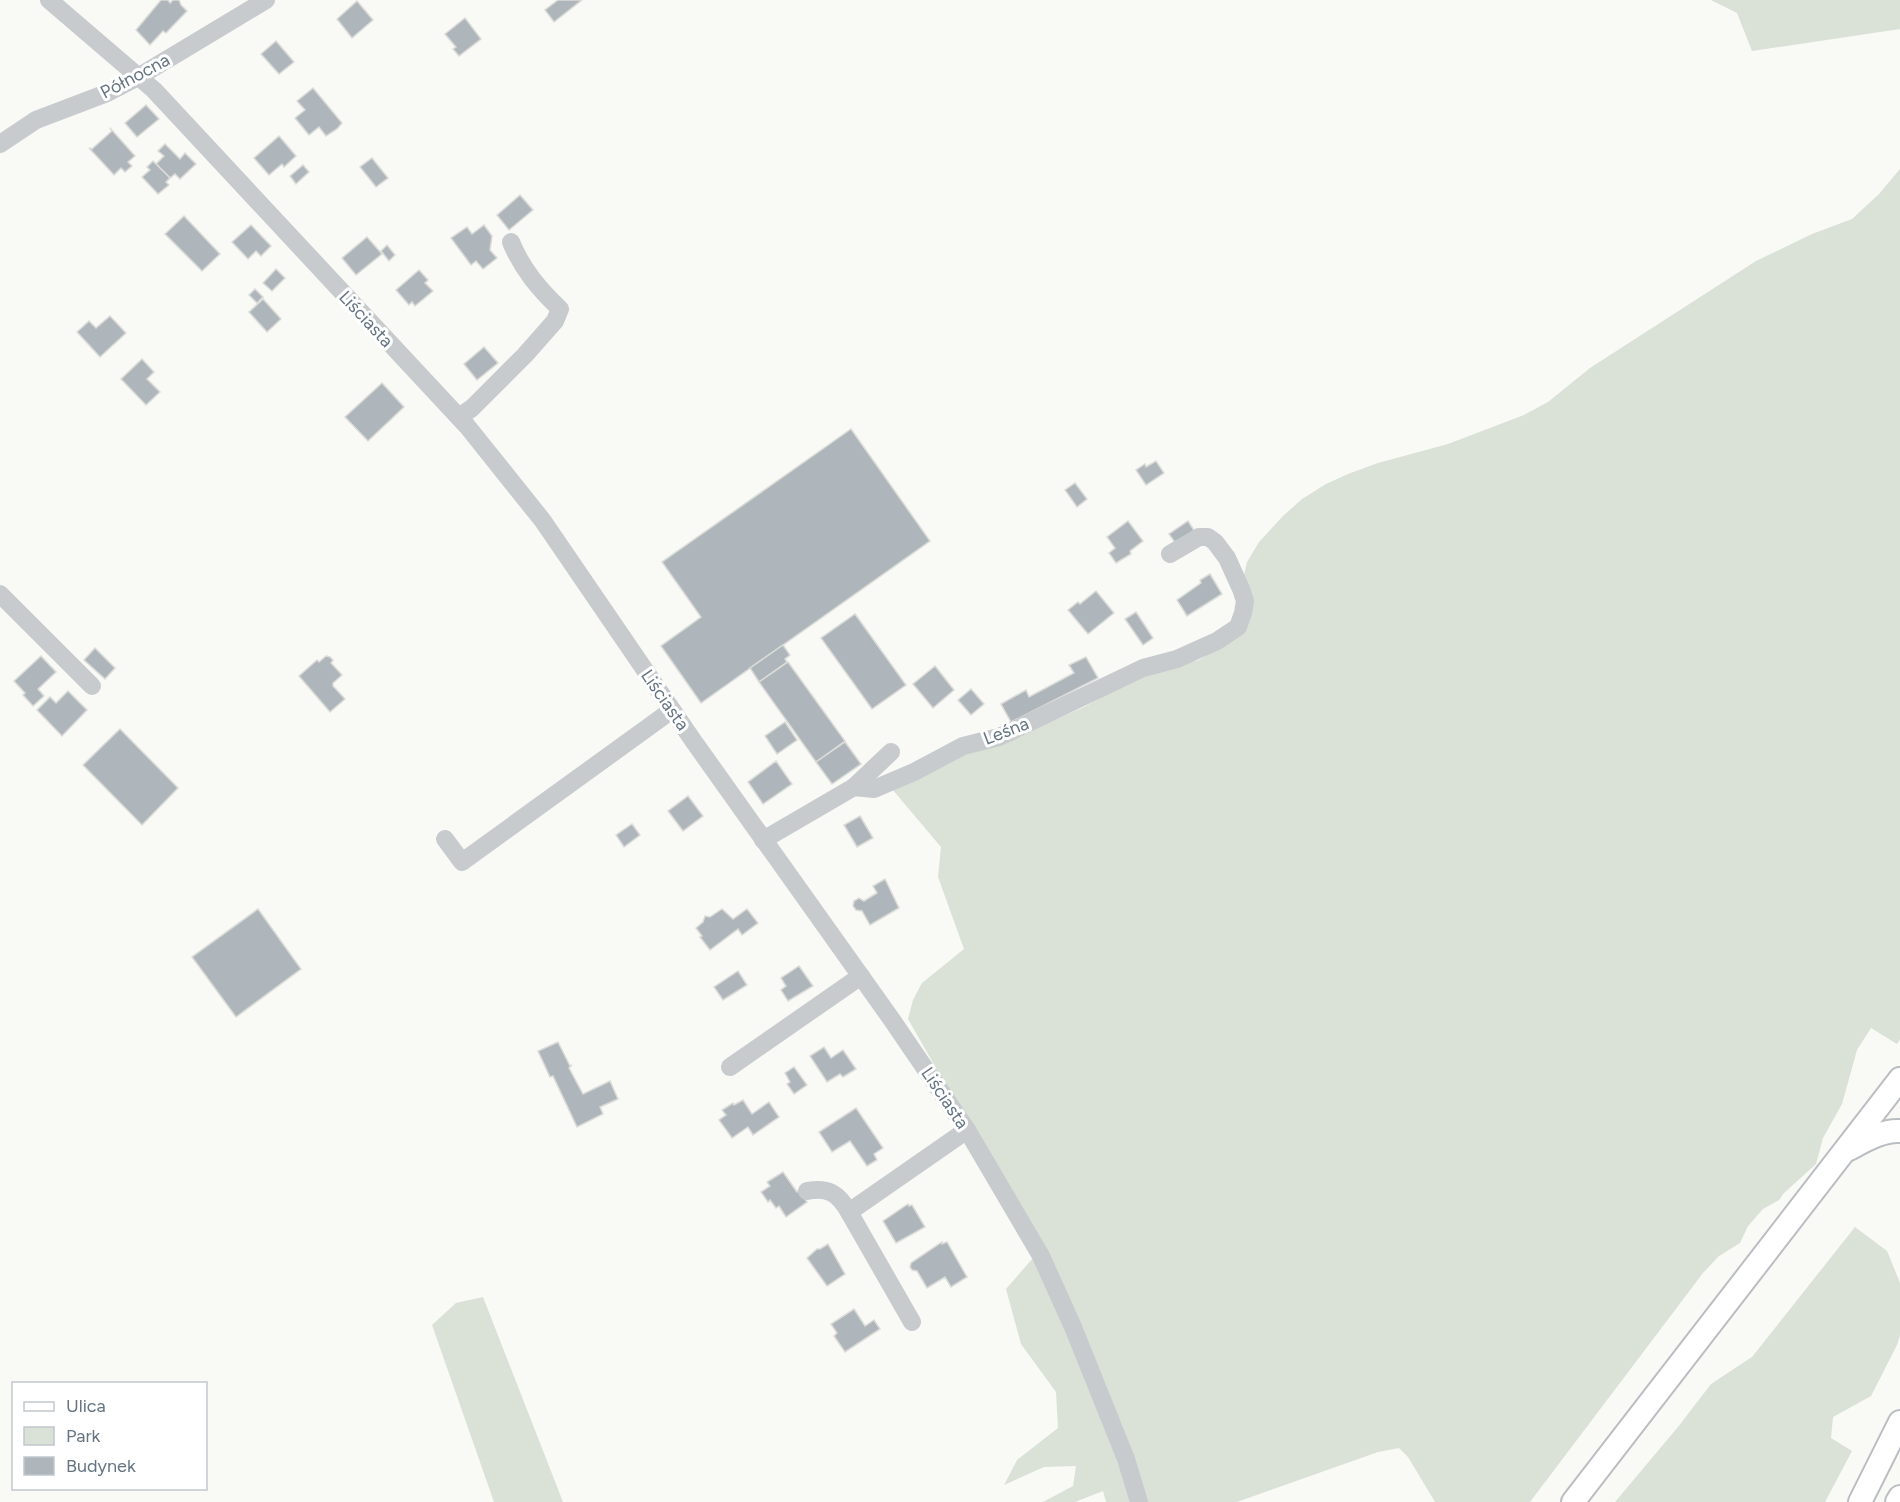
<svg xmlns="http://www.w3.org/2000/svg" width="1900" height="1502" font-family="Figtree,sans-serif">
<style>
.green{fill:#dae1d7}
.building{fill:#aeb6bb;stroke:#dbdbd8;stroke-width:1.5}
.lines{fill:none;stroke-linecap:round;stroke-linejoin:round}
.major-casing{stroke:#babec2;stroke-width:26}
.minor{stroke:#c7cbce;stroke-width:18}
.major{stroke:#fff;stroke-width:22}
.labels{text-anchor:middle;stroke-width:6;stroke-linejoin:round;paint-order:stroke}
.street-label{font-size:18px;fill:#647482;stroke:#fff}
</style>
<rect width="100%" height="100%" fill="#f9f9f6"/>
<g class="green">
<polygon points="1711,0 1900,0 1900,29 1752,51 1737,13"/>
<polygon points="1900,169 1900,1039 1897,1044 1871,1028 1857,1050 1842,1104 1823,1138 1816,1164 1784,1193 1779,1200 1763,1209 1748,1226 1740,1243 1719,1256 1703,1273 1530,1502 1435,1502 1408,1457 1399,1448 1378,1452 1237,1502 1106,1502 1103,1491 1075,1502 1043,1502 1073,1486 1076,1466 1044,1467 1004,1485 1017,1460 1058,1428 1056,1392 1021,1344 1006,1289 1040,1250 908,1019 913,1000 922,983 964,949 938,877 941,847 892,789 942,761 1011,739 1084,707 1146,673 1199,660 1220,647 1230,638 1247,562 1259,542 1283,516 1302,499 1326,484 1348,474 1378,463 1448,444 1524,415 1548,402 1590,368 1756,261 1812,234 1852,219 1879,194"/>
<polygon points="1855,1227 1887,1251 1900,1283 1900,1335 1897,1345 1871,1396 1833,1417 1831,1438 1852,1451 1825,1502 1615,1502 1678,1427 1711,1384 1752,1357"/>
<polygon points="483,1297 563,1502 494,1502 432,1325 456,1303"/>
</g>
<g class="building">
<polygon points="161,0 168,0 170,3 173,0 179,0 181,5 187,11 166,33 163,31 150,45 136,30"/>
<polygon points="558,0 582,0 554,22 545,10"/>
<polygon points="357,1 373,20 352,38 337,19"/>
<polygon points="465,18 481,39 459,56 453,49 456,47 445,34"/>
<polygon points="276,41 294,62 279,74 261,54"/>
<polygon points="313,88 342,123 337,129 326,136 319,127 309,135 295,118 305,110 297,101"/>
<polygon points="146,105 159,119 137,137 125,123"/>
<polygon points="110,128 135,156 128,162 132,166 125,172 121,168 114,175 89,148 92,149 112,131"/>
<polygon points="279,136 296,156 284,167 282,164 269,175 254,158"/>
<polygon points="165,144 180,159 185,153 196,164 180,179 175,174 170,178 156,164 164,156 158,151"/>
<polygon points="372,158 388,178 376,187 360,167"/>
<polygon points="153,161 170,178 166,182 169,185 158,194 142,177 150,170 147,167"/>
<polygon points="303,165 309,172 296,184 290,176"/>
<polygon points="520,195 533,210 509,230 497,215"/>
<polygon points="184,216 220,254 202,271 165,234"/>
<polygon points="251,225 271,246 261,256 256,251 248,259 232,242"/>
<polygon points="484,225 492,236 490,250 497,258 483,269 476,261 471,265 451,238 467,227 472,234"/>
<polygon points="367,237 382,254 356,275 342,258"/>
<polygon points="387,245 395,255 389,261 381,251"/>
<polygon points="276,269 285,278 272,291 263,283"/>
<polygon points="419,270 428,280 425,283 433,291 415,306 412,302 409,305 396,290"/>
<polygon points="255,289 263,297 257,303 249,295"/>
<polygon points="263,299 281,319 267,332 249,312"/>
<polygon points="110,316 126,333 100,357 77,332 89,321 96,328"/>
<polygon points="484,347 498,363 477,380 464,364"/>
<polygon points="142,359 154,372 147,379 160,392 146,405 121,379"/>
<polygon points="382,383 404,407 368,441 345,417"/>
<polygon points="851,429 930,541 701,703 661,646 701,617 662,562"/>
<polygon points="1156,461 1164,473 1146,485 1136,470 1145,464 1146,467"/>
<polygon points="1075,483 1087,499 1077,507 1065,490"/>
<polygon points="1128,521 1143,541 1130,551 1131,554 1116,563 1109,553 1115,548 1107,537"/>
<polygon points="1188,521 1195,532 1176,544 1169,534"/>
<polygon points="1210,574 1222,594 1187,616 1177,600 1201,583 1200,580"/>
<polygon points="1096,591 1114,613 1088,634 1068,610 1078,602 1080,604"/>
<polygon points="1136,612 1153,638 1143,645 1125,619"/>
<polygon points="855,614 906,685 872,709 821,638"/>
<polygon points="783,645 790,655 785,659 787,662 759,682 750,668"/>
<polygon points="95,648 115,668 105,679 84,660"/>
<polygon points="41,656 56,672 38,689 44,696 33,706 23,695 25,693 14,681"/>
<polygon points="326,656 330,657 333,660 331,663 342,675 333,683 333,686 345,699 330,712 299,676 317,660 319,662"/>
<polygon points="1086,657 1098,678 1011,722 1001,704 1026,690 1029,697 1074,673 1069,665"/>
<polygon points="788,662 845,741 816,762 759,682"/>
<polygon points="935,666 954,690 933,708 913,684"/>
<polygon points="971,689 984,704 971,715 958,700"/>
<polygon points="68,691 87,710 62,736 37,710 50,697 56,703"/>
<polygon points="785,722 797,740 777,754 765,736"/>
<polygon points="120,729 178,788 142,825 83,765"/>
<polygon points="845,742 861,764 832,784 816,762"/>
<polygon points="776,761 792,784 763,804 748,782"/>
<polygon points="688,796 703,816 683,831 668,811"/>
<polygon points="860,816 873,838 857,847 844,825"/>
<polygon points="632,824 640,835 624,847 616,835"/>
<polygon points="885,879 899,908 870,925 862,911 856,910 853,906 854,901 859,898 864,901 877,893 873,886"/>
<polygon points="258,909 301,969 236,1017 192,957"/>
<polygon points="722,909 733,919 747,909 758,923 742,935 738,929 710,950 700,937 702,936 696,928 703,922 705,916 710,917"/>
<polygon points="799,966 813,986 788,1001 781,990 786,986 781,978"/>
<polygon points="738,971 747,985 723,1000 714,987"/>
<polygon points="558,1042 570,1066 572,1065 569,1068 583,1094 610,1081 618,1099 600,1107 603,1114 577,1127 553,1076 550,1077 538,1051"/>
<polygon points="824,1047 831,1058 843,1050 856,1069 843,1077 840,1074 827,1082 810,1056"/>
<polygon points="794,1067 807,1085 794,1094 787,1084 790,1082 785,1073"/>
<polygon points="743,1100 752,1114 769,1102 779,1117 753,1135 748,1127 732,1138 719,1120 726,1115 722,1110 733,1103 734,1105"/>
<polygon points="856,1108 883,1148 874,1154 877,1160 867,1166 850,1141 832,1152 819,1132"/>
<polygon points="783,1172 797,1192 799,1190 807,1202 786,1217 779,1206 776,1208 770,1200 768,1202 761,1192 770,1186 767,1182"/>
<polygon points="908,1204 909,1206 912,1205 925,1227 896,1243 883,1221"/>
<polygon points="942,1242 942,1244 947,1242 967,1277 951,1287 945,1277 927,1288 917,1271 912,1270 910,1267 911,1263"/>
<polygon points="828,1244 845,1274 827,1286 807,1258 817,1249 820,1249"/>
<polygon points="854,1309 865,1326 874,1320 880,1329 845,1352 834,1336 837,1333 831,1324"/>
</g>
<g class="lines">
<g class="major-casing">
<g id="major">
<path d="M1849,1149C1864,1141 1882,1130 1900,1131"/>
<polyline points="1573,1502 1900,1079"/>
<polyline points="1860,1502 1900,1422"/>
<polyline points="1897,1502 1900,1497"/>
</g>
</g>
<g class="minor">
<polyline points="49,0 154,90 467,426 543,521 692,739 892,1020 967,1130 1041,1256 1073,1327 1126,1459 1139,1502"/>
<polyline points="0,144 36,120 107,93 138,77 266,0"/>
<path d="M459,417L472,408L525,355L555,321L560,309C539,289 522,269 511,242"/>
<polyline points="0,594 92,686"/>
<polyline points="854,787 891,752"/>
<polyline points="445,839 462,862 672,710"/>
<polyline points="763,840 854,787 874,789 914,772 963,746 999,737 1143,668 1177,659 1217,641 1238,627 1243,613 1245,601 1241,589 1227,558 1215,542 1208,537 1199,537 1170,554"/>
<polyline points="730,1067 861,976"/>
<path d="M807,1191C828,1187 838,1193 849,1212"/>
<polyline points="912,1322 849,1212 967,1130"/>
</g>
<use href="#major" class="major"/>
</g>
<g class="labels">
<g class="street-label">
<text transform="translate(135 76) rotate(-28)" y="6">Północna</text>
<text transform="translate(366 319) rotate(47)" y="6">Liściasta</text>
<text transform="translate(665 700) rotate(55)" y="6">Liściasta</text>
<text transform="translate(1006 731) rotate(-21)" y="6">Leśna</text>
<text transform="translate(945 1098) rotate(56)" y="6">Liściasta</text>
</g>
</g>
<rect x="12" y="1382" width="195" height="108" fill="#ffffff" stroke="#c1c7cd" stroke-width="1.5"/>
<rect x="24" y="1402" width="30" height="9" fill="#ffffff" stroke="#c1c7cd" stroke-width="1.5"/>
<text x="66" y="1412" font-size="18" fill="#647482">Ulica</text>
<rect x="24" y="1427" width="30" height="18" fill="#dae1d7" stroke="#c1c7cd" stroke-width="1.5"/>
<text x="66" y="1442" font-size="18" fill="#647482">Park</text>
<rect x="24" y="1457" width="30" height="18" fill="#aeb6bb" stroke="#c1c7cd" stroke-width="1.5"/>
<text x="66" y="1472" font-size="18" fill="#647482">Budynek</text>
</svg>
